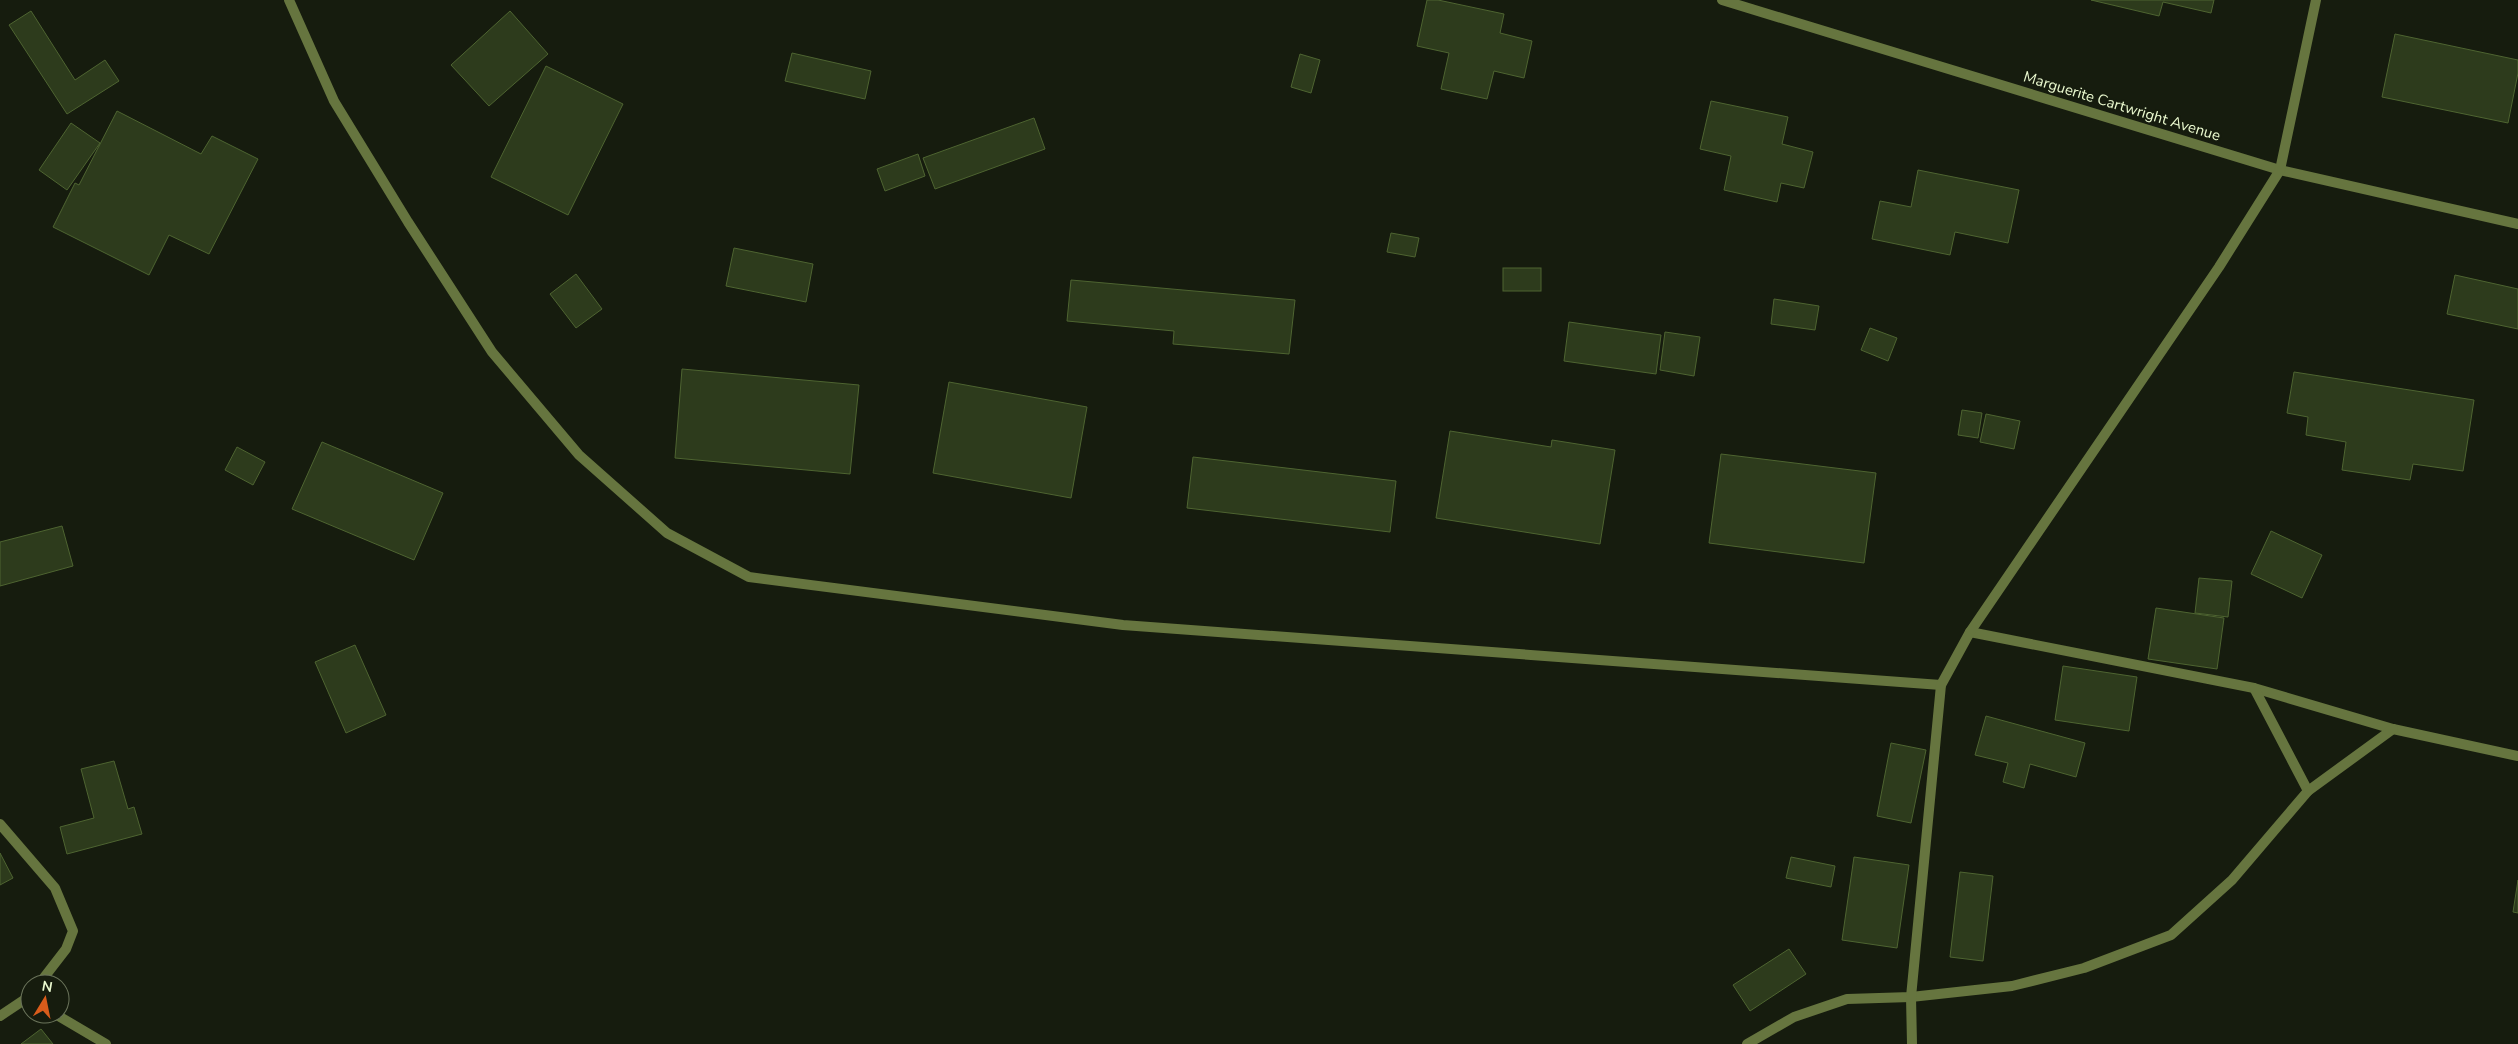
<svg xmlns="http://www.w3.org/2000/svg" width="2518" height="1044" font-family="'Nunito Sans',sans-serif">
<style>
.building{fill:#2d3b1c;stroke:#4e6431}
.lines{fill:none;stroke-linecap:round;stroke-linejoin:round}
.street{stroke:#66753f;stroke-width:10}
.labels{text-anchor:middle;stroke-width:4;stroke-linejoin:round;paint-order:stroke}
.street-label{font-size:15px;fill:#eaf9cf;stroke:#161c0e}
</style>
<rect width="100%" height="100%" fill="#161c0e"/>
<g class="building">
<polygon points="1427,0 1438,0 1504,14 1500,33 1532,41 1524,78 1494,71 1487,99 1441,89 1449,53 1417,46"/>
<polygon points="2091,0 2214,0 2211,13 2163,2 2159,16"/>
<polygon points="31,11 75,80 105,60 119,81 67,114 9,25"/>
<polygon points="510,11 548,54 489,106 451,65"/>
<polygon points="2395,34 2518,60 2518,73 2508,123 2382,97"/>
<polygon points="792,53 871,71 865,99 785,81"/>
<polygon points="1300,54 1320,60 1311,93 1291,87"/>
<polygon points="546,66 623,104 568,215 491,177"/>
<polygon points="1711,101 1788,117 1782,144 1813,152 1804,188 1781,183 1777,202 1724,190 1731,156 1700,149"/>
<polygon points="117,111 201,154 212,136 258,159 209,254 169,235 149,275 53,227 75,183 79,185"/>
<polygon points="1034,118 1045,149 935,189 923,158"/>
<polygon points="71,123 100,143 67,190 39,170"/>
<polygon points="918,154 925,176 885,191 877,169"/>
<polygon points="1918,170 2019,190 2008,243 1955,232 1950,255 1872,239 1880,201 1911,207"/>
<polygon points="1391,233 1419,238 1415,257 1387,252"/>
<polygon points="734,248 813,264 806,302 726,286"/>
<rect x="1503" y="268" width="38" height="23"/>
<polygon points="576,274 602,309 576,328 550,294"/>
<polygon points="2455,275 2518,289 2518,329 2447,314"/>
<polygon points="1071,280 1295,300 1289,354 1173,344 1174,331 1067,321"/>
<polygon points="1774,299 1819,306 1815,330 1771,324"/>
<polygon points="1569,322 1661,335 1656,374 1564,361"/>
<polygon points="1870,328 1897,338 1888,361 1861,350"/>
<polygon points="1665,332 1700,337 1694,376 1660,370"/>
<polygon points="682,369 859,385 850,474 675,458"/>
<polygon points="2294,372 2474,400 2463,471 2413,464 2410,480 2342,470 2346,442 2306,435 2308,417 2287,413"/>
<polygon points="949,382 1087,407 1071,498 933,473"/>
<polygon points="1962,410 1982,413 1978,438 1958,435"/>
<polygon points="1986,414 2020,421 2014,449 1980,442"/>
<polygon points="1450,431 1551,447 1552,440 1615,450 1600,544 1436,518"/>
<polygon points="322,442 443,493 414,560 292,509"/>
<polygon points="237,447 265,462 253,485 225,470"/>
<polygon points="1721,454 1876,473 1864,563 1709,543"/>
<polygon points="1193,457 1396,481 1390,532 1187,508"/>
<polygon points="62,526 73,566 0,586 0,542"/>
<polygon points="2271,531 2322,555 2302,598 2251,574"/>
<polygon points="2199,578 2232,581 2228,617 2195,613"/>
<polygon points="2156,608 2224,618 2217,669 2148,659"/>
<polygon points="355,645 386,715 346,733 315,662"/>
<polygon points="2063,666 2137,677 2129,731 2055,720"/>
<polygon points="1986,716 2085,743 2076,777 2030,764 2024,788 2003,782 2008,763 1975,755"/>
<polygon points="1891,743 1926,750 1911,823 1877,816"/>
<polygon points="114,761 128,809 134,807 142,834 67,854 60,827 94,818 81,769"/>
<polygon points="0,853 13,878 0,885"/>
<polygon points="1791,857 1835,866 1831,887 1786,878"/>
<polygon points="1854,857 1909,865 1897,948 1842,940"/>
<polygon points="1960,872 1993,876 1983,961 1950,957"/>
<polygon points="2518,880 2518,913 2513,912"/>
<polygon points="1789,949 1806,974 1750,1011 1733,985"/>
<polygon points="41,1029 53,1044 21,1044"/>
</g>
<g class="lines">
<g class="street">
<polyline points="289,0 334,101 408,222 492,352 579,455 667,533 749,577 1123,625 1941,685"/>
<polyline points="1722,0 2280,170 2518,224"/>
<polyline points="1970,632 2254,688 2393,729 2518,756"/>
<polyline points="2254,688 2308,791"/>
<polyline points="0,824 55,888 73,931 66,949 39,984"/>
<polyline points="55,1014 106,1044"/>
<polyline points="0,1016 30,996"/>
<polyline points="1747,1044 1794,1017 1847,999 1911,997 2012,986 2084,968 2171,935 2232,880 2308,791 2393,729"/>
<polyline points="1912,1044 1911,997 1941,685 1970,632 2219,267 2280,170 2316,0"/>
</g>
</g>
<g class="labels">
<g class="street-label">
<text transform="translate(2122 106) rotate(17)" y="5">Marguerite Cartwright Avenue</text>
</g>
</g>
<g transform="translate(45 999) rotate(10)"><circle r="24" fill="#161c0e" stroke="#6b745b"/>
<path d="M0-4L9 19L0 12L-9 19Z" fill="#d95c1b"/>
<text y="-8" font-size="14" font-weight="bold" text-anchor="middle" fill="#eaf9cf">N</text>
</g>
</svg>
